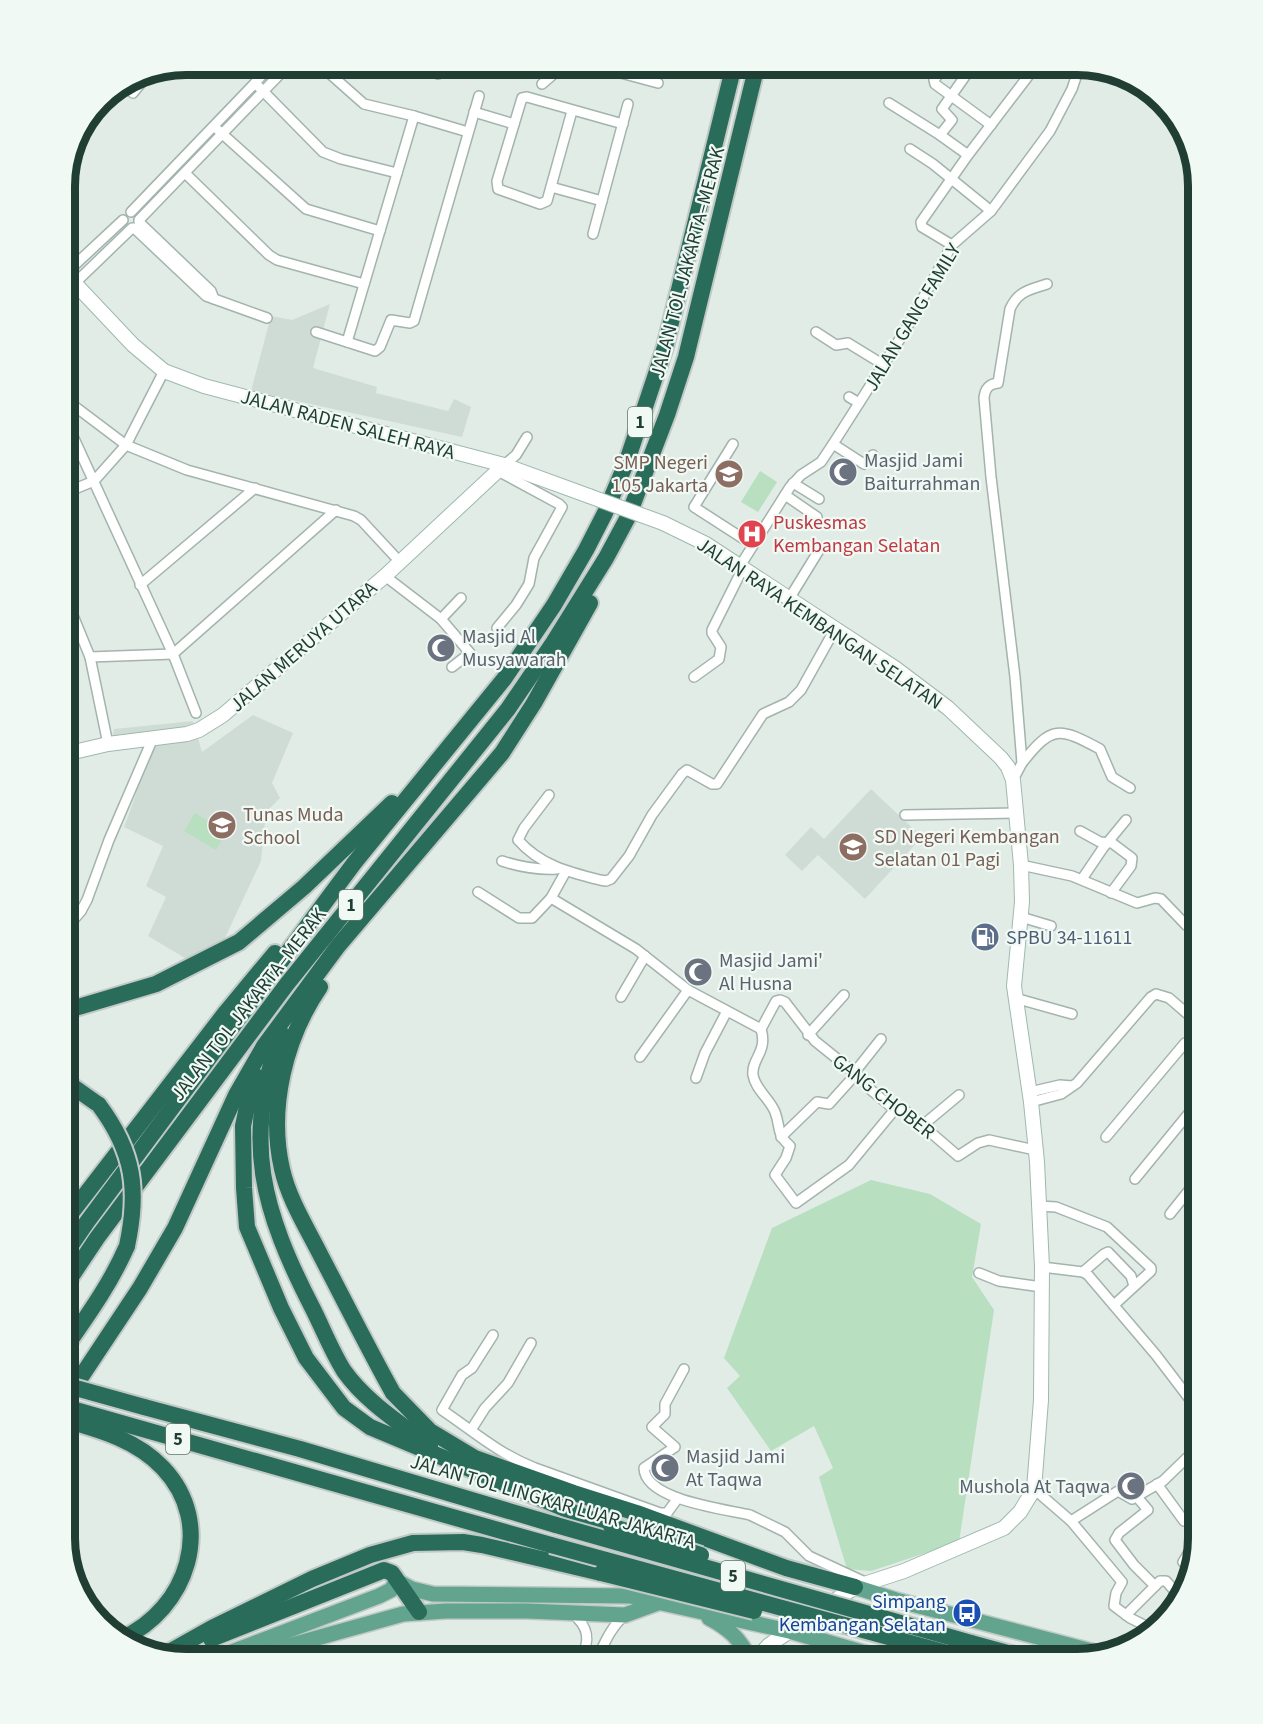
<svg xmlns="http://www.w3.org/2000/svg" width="1263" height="1724" font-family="'Source Sans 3',sans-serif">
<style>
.built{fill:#cfdcd5}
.green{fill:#b8dfc0}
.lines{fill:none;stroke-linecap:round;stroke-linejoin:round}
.street-casing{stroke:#a3b4ad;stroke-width:12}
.secondary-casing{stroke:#9eb9ae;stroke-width:16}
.primary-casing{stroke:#c1c9c6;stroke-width:18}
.highway-casing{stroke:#c1c9c6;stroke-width:20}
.street{stroke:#fff;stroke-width:9}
.secondary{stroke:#fff;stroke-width:14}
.primary{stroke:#63a48f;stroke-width:15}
.highway{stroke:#2a6c5a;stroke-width:16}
.secondary-bridge-casing{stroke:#9eb9ae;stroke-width:16;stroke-linecap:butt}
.highway-bridge-casing{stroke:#c1c9c6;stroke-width:20;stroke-linecap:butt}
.secondary-bridge{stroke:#fff;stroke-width:14}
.highway-bridge{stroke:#2a6c5a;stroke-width:16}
.labels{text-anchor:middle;stroke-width:4.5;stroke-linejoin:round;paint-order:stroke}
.shield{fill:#f1f9f5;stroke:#5f766e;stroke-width:1.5}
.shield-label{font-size:18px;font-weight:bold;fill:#203e34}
.street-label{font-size:20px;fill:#203e34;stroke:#f1f9f5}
.worship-label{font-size:20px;fill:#5b616d;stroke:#f1f9f5;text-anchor:start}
.education-label{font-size:20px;fill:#785e54;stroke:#f1f9f5;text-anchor:start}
.health-label{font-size:20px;fill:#be3a42;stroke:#f1f9f5;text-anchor:start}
.service-label{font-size:20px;fill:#4e5e75;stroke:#f1f9f5;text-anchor:start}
.transit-label{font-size:20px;fill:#164399;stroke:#f1f9f5;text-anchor:end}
.rim{fill:none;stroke:#203e34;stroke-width:8}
</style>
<rect width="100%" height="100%" fill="#e1ece6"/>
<g class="built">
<polygon points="330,304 313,368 377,387 376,393 448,411 454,399 471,407 462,437 251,391 271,316 292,320"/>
<polygon points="253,715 293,733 272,783 280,798 266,812 261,861 224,940 190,961 148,936 166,897 146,886 163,846 124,827 134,800 151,741 111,746 114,729 193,721 202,752"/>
<polygon points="871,789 922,837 865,899 818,855 802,871 785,855 811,827 824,839"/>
</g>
<g class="green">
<polygon points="760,471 777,482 758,512 741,502"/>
<polygon points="195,813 226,832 216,850 184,831"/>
<polygon points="871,1180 930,1194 981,1224 972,1277 994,1310 959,1542 871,1571 847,1569 819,1477 833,1468 814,1426 771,1451 727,1388 740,1376 724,1358 772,1228"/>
</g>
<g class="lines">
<g class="street-casing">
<g id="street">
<polyline points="320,65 364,104 414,116 468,132"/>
<polyline points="428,65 438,74"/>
<polyline points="482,65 485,67 489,65"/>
<polyline points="591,65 658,83"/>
<polyline points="941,65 943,68 934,80 935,84 991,125"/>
<polyline points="392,67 394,65"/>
<polyline points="255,83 271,65"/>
<polyline points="542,84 564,65"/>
<polyline points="122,85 133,93 151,71"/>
<polyline points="889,103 940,135"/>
<polyline points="572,111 547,201 540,204 498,189 497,181 522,98 527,97 623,124"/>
<polyline points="474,112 514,124"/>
<polyline points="218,130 306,209 380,231"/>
<polyline points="78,131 92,120"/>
<polyline points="910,149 933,164 991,211"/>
<polyline points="968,155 940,135 952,120 942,109 973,65"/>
<polyline points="185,173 269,255 277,260 364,284"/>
<polyline points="551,187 602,201"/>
<polyline points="131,212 255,83 323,152 341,159 397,173"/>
<polyline points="139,220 280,74"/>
<polyline points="139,222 211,291 214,299"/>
<polyline points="134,228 206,296 267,318"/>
<polyline points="593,234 628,104"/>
<polyline points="952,245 922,227 921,222 968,155 1032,71 1033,65"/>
<polyline points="65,274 123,220"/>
<polyline points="74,284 132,228"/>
<polyline points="316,332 375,351 380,347 391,320 410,323 414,321 479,96"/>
<polyline points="816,332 836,345 848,343 884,365"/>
<polyline points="347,342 414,116"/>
<polyline points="849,397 859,403"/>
<polyline points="65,399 126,445 187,470 354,516 361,520 400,562"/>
<polyline points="65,411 71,432 173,654 196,713"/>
<polyline points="733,444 694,507 753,545"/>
<polyline points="833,444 864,464 873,455"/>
<polyline points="504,465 516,455 527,437"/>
<polyline points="793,483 819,499"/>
<polyline points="65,493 94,481 126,445 164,371"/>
<polyline points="785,495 817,517"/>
<polyline points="740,566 790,487 801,475 821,462 833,444 905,331 952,245 991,211 1050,131 1072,89 1080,65"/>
<polyline points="385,576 441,619 470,653 452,667"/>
<polyline points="140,585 255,488"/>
<polyline points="65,596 90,657 108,744"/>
<polyline points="789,599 821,547"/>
<polyline points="441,619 461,598"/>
<polyline points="497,628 516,605 529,584 534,558 562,507 559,504 498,471"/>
<polyline points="90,657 173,654 336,510"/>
<polyline points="694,677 719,659 721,647 712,633 712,630 743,568"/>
<path d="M1022,763C1052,725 1059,727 1100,749L1112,777L1130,788"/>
<path d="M1013,780L1022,763L1015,677L991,477L984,398C985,388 989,384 998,383L1010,309C1018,291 1029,290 1047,284"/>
<path d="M549,795L524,828L518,840C540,865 568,872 600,880L606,881L611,879L629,856L652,815L682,774L687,770L712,784H717L763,714L789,702L801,690L835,629"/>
<polyline points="905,815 1017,813"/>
<polyline points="1080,831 1100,842 1112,843 1132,858 1131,866 1111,893"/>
<path d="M502,861C520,867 538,870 557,869"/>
<polyline points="1021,865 1072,876 1137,903 1155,898 1161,899 1186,925 1198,932"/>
<polyline points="1082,879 1103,848 1126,820"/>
<polyline points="478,892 519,918 532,918 551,898 566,871"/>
<polyline points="551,898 636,949 688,990 761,1029"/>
<polyline points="65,903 81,911"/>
<polyline points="1021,917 1051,926"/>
<polyline points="65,930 81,911 87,900 109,840 153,738"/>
<polyline points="621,997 645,956"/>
<polyline points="1015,998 1072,1014"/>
<polyline points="761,1029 776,1001 780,1000 785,1002 815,1041 856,1074 871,1090 889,1105 907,1112 958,1156 978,1143 989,1140 1035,1150"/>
<path d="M761,1029C768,1052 751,1059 753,1075C755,1089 770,1099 775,1112C781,1128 776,1134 790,1146L786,1158L775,1175L796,1203L849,1165L896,1108"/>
<polyline points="808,1035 844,995"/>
<polyline points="640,1057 688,990"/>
<polyline points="854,1073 881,1039"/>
<polyline points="696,1078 705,1053 727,1011"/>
<polyline points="1030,1092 1060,1085 1072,1086"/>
<polyline points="1031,1102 1061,1094 1077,1083 1151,997 1156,994 1169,998 1198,1023"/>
<polyline points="923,1125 959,1095"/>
<polyline points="781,1137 817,1102 829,1104 856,1074"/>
<polyline points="1106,1137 1185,1043 1190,1041 1198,1043"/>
<polyline points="1135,1179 1198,1102"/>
<polyline points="1039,1206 1056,1207 1107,1227 1151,1268 1151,1271 1114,1305"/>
<polyline points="1170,1214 1198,1179"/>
<polyline points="1042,1267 1083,1272 1088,1275 1156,1355 1198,1410"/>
<polyline points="1083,1272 1104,1254 1108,1252 1131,1276 1134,1286"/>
<polyline points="979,1273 999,1281 1042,1287"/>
<path d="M493,1335L472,1368L462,1375L442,1410C473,1431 499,1454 535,1468L660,1513H667L678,1498"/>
<path d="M684,1369L665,1404V1414L652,1427L675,1447L644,1468C645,1500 724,1509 750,1515L785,1532L809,1556L865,1582"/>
<polyline points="1186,1394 1198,1385"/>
<polyline points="471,1430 485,1408 508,1383 531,1343"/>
<polyline points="1157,1484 1184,1521"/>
<polyline points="1034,1489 1071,1521 1122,1582 1116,1593 1114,1606 1130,1618 1152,1629"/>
<polyline points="1137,1497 1148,1510 1119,1533 1115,1540 1134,1565 1155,1586"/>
<polyline points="1071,1521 1118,1491 1132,1499 1163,1481 1198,1447"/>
<polyline points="1190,1570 1183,1562 1198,1537"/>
<path d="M572,1613C589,1627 591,1641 580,1659"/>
<polyline points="1126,1615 1160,1581 1166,1581 1180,1597 1184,1594"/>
<path d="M597,1659C605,1642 611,1627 625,1615"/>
</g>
</g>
<g class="secondary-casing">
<g id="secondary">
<polyline points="65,273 133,345 164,371 204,386 504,465 589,496"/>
<polyline points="663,523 706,544 895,668 948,708 1001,758 1008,767 1013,780 1021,865 1022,902 1014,986 1031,1102 1037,1162 1042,1267 1041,1400 1034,1489 1020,1512 1004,1528 904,1571 855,1587 769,1645 756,1659"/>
<polyline points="65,754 108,744 187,734 199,730 223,715 385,576 504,465"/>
<polyline points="793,1659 852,1649"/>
</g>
</g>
<g class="primary-casing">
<g id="primary">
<polyline points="855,1587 896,1600 1099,1653"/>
<path d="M709,1618C728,1628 741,1639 749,1659"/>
<polyline points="213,1659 379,1596 391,1590 397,1581 412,1589 433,1594 630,1596 789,1631 886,1659"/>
<polyline points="250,1659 274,1650 403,1614 446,1611 527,1611 625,1615 658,1603"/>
</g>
</g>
<g class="highway-casing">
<g id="highway">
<path d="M320,987C285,1038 268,1108 282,1169C289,1200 307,1228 321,1256C345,1302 368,1348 393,1393L430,1431L475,1458L574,1493L637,1513L786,1568L855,1587"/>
<polyline points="65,1011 156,984 239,942 304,887 392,803"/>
<path d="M281,1033C241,1140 263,1212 313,1309C323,1329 332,1352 344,1371C366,1402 400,1423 430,1446"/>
<polyline points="254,1074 243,1126 244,1188 247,1227 281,1308 306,1358 344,1408 370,1427 582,1516 611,1526"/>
<polyline points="65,1081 99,1105"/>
<polyline points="65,1221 226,1012 275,953"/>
<polyline points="65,1254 87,1222 355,862 504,679 554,605 586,550 605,513 627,461 665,347 734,65"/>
<polyline points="65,1286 97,1238 287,984 508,709 553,643 606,558 628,517 667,415 686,357 757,65"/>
<path d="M65,1348C88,1315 111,1283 127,1246"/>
<polyline points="65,1401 140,1288 175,1228 236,1095 264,1046 338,946 502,753 534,703 590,603"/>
<polyline points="65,1407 551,1545"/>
<polyline points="144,1407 300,1449 556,1525"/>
<path d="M65,1420C100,1430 137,1440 163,1468C216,1524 188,1609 121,1639"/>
<polyline points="211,1639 384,1570 392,1573 419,1612"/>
<polyline points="971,1643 1030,1659"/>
<polyline points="164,1655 212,1628 312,1579 370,1555 413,1543 463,1542 482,1545 601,1573"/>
</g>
</g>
<use href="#street" class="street"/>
<use href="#secondary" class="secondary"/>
<use href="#primary" class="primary"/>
<use href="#highway" class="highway"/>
<g class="secondary-bridge-casing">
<polyline id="secondary-bridge" points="589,496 663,523"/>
</g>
<g class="highway-bridge-casing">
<g id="highway-bridge">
<path d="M99,1105C134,1152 139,1190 127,1246"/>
<polyline points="65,1385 144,1407"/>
<polyline points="556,1525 971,1643"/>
<polyline points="611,1526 701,1555"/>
<polyline points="551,1545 969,1659"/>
<polyline points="601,1573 754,1611"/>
</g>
</g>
<use href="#secondary-bridge" class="secondary-bridge"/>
<use href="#highway-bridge" class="highway-bridge"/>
</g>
<defs>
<g id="mosque-disc" transform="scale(1.5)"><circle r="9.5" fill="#6b7280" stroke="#f1f9f5"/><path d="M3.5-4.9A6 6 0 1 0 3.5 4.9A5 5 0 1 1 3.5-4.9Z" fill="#fff"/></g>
<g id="school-disc" transform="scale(1.5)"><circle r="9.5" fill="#8d6e63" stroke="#f1f9f5"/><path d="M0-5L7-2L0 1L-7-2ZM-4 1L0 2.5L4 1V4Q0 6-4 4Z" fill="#fff"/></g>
<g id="hospital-disc" transform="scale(1.5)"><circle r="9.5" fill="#e0444e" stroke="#f1f9f5"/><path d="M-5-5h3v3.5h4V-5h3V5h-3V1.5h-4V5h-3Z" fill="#fff"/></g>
<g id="fuel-disc" transform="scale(1.5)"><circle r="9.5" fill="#5c6f8a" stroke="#f1f9f5"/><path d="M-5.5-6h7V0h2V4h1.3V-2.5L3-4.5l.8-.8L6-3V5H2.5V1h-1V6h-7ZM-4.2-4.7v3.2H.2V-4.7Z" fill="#fff"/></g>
<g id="bus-disc" transform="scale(1.5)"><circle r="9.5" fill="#1a4fb4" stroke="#f1f9f5"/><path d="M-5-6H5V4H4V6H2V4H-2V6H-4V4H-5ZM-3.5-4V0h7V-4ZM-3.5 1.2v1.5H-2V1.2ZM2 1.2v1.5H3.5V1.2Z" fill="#fff"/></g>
</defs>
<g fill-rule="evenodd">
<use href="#mosque-disc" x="843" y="472"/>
<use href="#school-disc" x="729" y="474"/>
<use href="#hospital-disc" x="752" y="534"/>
<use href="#mosque-disc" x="441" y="648"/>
<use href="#school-disc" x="222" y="825"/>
<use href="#school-disc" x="853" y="847"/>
<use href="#fuel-disc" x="985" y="937"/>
<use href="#mosque-disc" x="698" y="972"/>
<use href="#mosque-disc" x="665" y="1468"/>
<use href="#mosque-disc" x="1131" y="1486"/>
<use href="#bus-disc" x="967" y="1613"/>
</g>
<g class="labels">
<g class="shield">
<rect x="628" y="407" width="24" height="30" rx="4.5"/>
<rect x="339" y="890" width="24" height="30" rx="4.5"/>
<rect x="166" y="1424" width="24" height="30" rx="4.5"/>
<rect x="721" y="1561" width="24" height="30" rx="4.5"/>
</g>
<g class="shield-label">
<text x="640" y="428">1</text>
<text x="351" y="911">1</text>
<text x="178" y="1445">5</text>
<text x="733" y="1582">5</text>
</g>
<g class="street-label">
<text transform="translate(687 262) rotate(-75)" y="7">JALAN TOL JAKARTA–MERAK</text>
<text transform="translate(912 317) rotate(-59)" y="7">JALAN GANG FAMILY</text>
<text transform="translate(348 424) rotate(15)" y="7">JALAN RADEN SALEH RAYA</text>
<text transform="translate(820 623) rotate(34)" y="7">JALAN RAYA KEMBANGAN SELATAN</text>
<text transform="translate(303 646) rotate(-41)" y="7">JALAN MERUYA UTARA</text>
<text transform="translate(248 1004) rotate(-52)" y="7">JALAN TOL JAKARTA–MERAK</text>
<text transform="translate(884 1096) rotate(38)" y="7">GANG CHOBER</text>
<text transform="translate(553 1501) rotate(16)" y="7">JALAN TOL LINGKAR LUAR JAKARTA</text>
</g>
<g class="worship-label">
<text x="864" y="467">Masjid Jami<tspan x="864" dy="23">Baiturrahman</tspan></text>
<text x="462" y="643">Masjid Al<tspan x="462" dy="23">Musyawarah</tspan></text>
<text x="719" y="967">Masjid Jami'<tspan x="719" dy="23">Al Husna</tspan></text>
<text x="686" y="1463">Masjid Jami<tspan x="686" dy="23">At Taqwa</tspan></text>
<text x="1110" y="1493" text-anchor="end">Mushola At Taqwa</text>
</g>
<g class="education-label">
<text x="708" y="469" text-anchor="end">SMP Negeri<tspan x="708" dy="23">105 Jakarta</tspan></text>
<text x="243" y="821">Tunas Muda<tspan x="243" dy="23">School</tspan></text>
<text x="874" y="843">SD Negeri Kembangan<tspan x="874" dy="23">Selatan 01 Pagi</tspan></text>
</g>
<g class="health-label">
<text x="773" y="529">Puskesmas<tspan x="773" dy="23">Kembangan Selatan</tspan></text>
</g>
<g class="service-label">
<text x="1006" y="944">SPBU 34-11611</text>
</g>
<g class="transit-label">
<text x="946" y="1608">Simpang<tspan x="946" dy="23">Kembangan Selatan</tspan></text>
</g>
</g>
<path d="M0 0H1263V1724H0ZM186 75H1077A111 111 0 0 1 1188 186V1538A111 111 0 0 1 1077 1649H186A111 111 0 0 1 75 1538V186A111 111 0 0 1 186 75Z" fill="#f1f9f5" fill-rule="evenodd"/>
<path class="rim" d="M186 75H1077A111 111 0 0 1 1188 186V1538A111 111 0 0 1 1077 1649H186A111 111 0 0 1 75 1538V186A111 111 0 0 1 186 75Z"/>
</svg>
